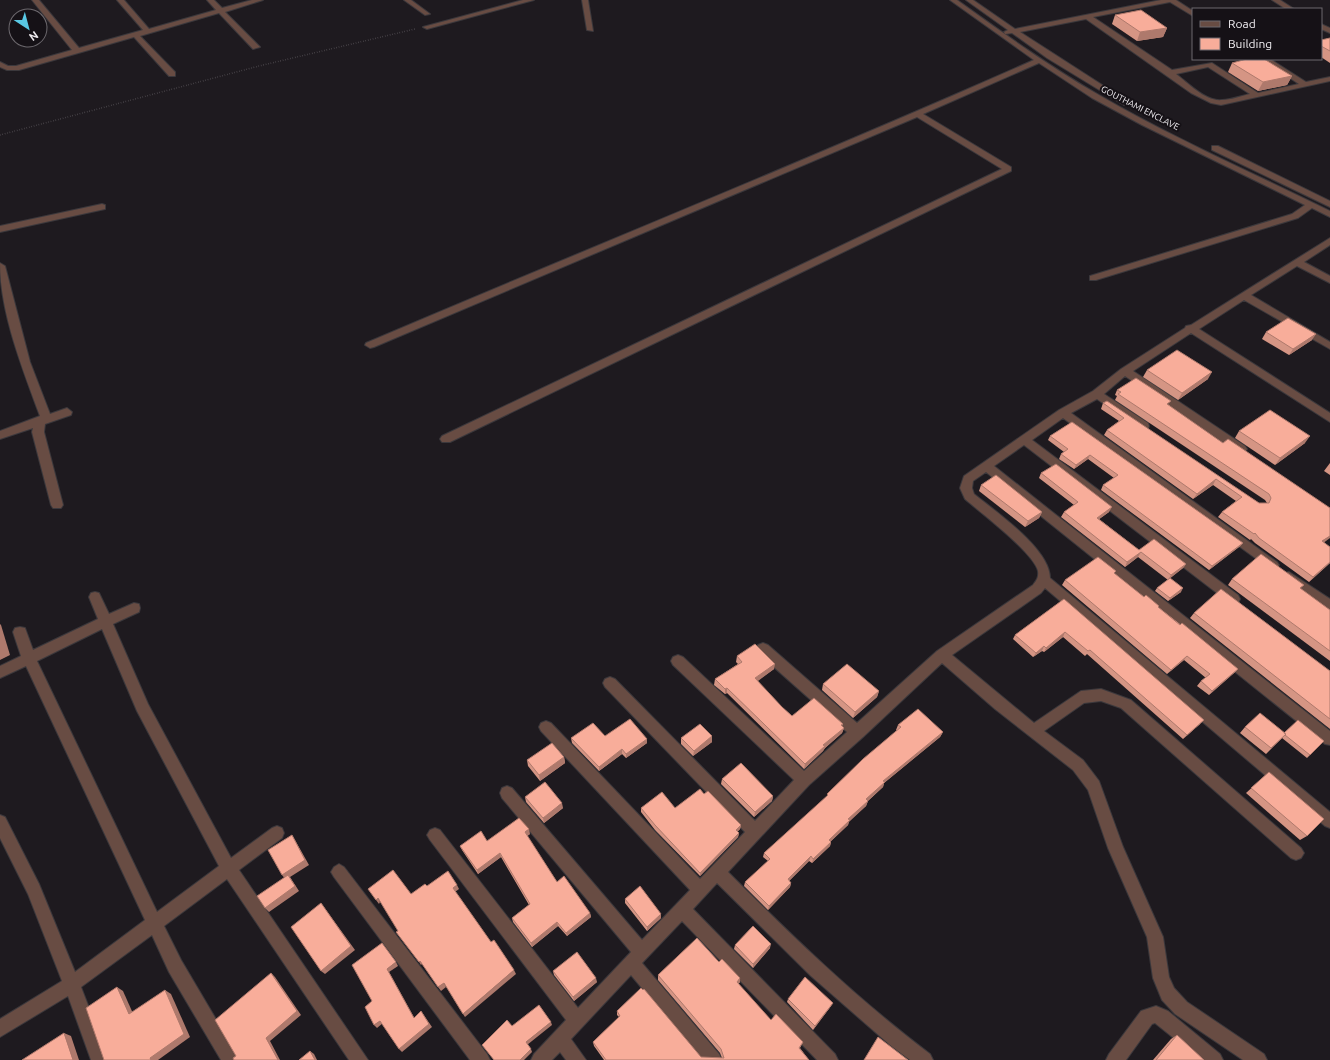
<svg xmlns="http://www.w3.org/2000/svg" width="1330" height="1060" font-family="Ubuntu,sans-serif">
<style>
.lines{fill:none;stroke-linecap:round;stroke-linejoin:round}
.minor-casing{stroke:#3b383c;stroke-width:2}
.path{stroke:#615d62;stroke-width:1.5;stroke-dasharray:0.5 2;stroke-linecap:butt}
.minor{fill:#684c43;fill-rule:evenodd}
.wall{fill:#d59584}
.shaded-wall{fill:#ae796c}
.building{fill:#f8ad9a;stroke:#ae796c}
.labels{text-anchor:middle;stroke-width:4;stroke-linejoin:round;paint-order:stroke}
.far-street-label{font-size:9px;fill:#f0edf1;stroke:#151116}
</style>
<rect width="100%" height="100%" fill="#1e1a1f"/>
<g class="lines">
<g class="minor-casing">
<g id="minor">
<polygon points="32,0 39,0 79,48 143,30 117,0 124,0 149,29 216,10 207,0 214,0 222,8 252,0 263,0 225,12 260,47 253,49 219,13 140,36 175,72 175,76 169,76 134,37 19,70 7,70 0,67 0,62 8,66 16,66 72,50"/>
<polygon points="404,0 411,0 430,14 425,15"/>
<polygon points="523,0 534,0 427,29 423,27"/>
<polygon points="582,0 588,0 593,31 587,30"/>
<path d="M950,0H957C1003,33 1050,67 1099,95C1173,138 1253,173 1330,211V217L1312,208L1298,218L1096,280H1090V276L1292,214L1305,205L1142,125L1092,98L1039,63L923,114L1011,167V171L450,442H442L440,439L442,436L1002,169L917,117L374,347L370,348L365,345L366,343C589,248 813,158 1034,60Z"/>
<path d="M966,0H973L1015,29L1161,0H1176L1193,11V16L1170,2L1093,17L1172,70L1212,63L1258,93L1299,84L1261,59H1270L1306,82L1330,77V81L1221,105L1211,103L1191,93L1086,19L1020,32L1127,101V105H1124L1047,58L1012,33L1005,34L1004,32L1008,30ZM1208,67L1250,94C1241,96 1231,100 1222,100C1206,102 1188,83 1176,74Z"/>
<polygon points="1272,0 1280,0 1294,9 1286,9"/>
<polygon points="1321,24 1330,28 1330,33 1321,29"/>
<polygon points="1212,146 1218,146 1330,201 1330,207 1212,150"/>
<polygon points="102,204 105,205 105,209 0,232 0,226"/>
<path d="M1330,238V245L1304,262L1330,276V283L1297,266L1251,295L1330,342V349L1244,300L1199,329L1330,413V422L1191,333L1133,371L1245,446L1247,449L1245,452H1237L1125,376L1104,394L1148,423L1149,426L1148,429H1140L1097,399L1071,413L1277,562L1279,565L1277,568L1273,570L1269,568L1063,418L1032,440L1238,595L1240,599L1238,603L1234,604L1230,603L1024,445L994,466L1330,731V745L1325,744L986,472L973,481L972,488L974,494C996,512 1050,549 1050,578L1330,812V828L1325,826L1045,588L1041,593L952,655L1034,723L1081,691L1101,689L1131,700L1301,848L1304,853L1301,858L1296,860L1291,858L1121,708L1101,701L1084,703L1044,731L1083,760L1099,781L1123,847L1163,937L1169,977L1174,988L1187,1002L1264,1054L1267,1060H1243L1175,1014L1162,1000L1153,978L1147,937L1108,848L1088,790L1073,770L995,709L942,663L863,737L809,785L728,872C792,936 857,999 930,1054L933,1060H910L890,1045L811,976L717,883L693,909L835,1054L838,1060H817L682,921L642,963L719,1054L722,1060H702L631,975L571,1039L586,1060H566L560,1052L552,1060H531L534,1054L566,1020L430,840L427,835L430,830L435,828L440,830L578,1008L631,952L502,798L500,793L502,788L507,786L512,788L642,940L690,890L541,731L539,727L541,723L546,721L551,723L700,879L745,832L605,687L603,683L605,679L610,677L615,679L755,821L794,780L673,665L671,661L673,657L678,655L683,657L804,771L847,732L758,653L756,649L758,645L763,643L768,645L857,723L937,651L1033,585C1036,581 1039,578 1038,571C1034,553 981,513 965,499L960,488L964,476L1059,410L1093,391L1121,369L1185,328L1186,326L1191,325Z"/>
<path d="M0,263L5,266L30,362L50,414L67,408L72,412L71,415L45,424L44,432L63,505L61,508H53L51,505L32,432L33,428L0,439V431L40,416C23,370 0,313 0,263Z"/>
<polygon points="1289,572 1330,599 1330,611 1285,581 1283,577 1285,573"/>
<path d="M95,592L99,593L109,614L134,603L139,604L140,608L139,612L113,624L148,704L231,858L272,828L277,826L282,828L284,833L282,838L239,870L368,1060H349L227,879L164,926L181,960L240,1060H221L169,972L152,935L81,987L109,1060H91L68,996L0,1037V1019L62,981L28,894L0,838V815L5,817L39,884L75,972L145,920L26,666L0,678V666L21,656L13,632L15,628L20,627L25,628L33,650L98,619L89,597L91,593ZM102,629L137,711L219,866L157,912L37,661Z"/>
<polygon points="339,864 344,867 487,1054 490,1060 470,1060 334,877 331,872 334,867"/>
<polygon points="1156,1006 1168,1011 1220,1054 1223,1060 1201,1060 1155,1023 1152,1024 1126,1060 1106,1060 1109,1054 1141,1011"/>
</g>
</g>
<polyline class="path" points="0,135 259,66 415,29"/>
<use href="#minor" class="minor"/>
</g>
<g class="wall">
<polygon points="1115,15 1167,28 1163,37 1137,41 1112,24"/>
<polygon points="1330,38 1330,63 1321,57 1321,40"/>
<polygon points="1232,63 1292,76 1287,85 1258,91 1228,72"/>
<polygon points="1266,332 1312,340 1289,355 1262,339"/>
<polygon points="1147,370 1208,379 1178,400 1143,377"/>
<polygon points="1117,390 1169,405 1324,542 1330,563 1309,582 1255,543 1251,539 1250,540 1218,517 1222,512 1236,501 1213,485 1193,499 1104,435 1107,430 1119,421 1101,409 1103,403 1259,503 1267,503 1265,500 1115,400 1117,396 1115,395"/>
<polygon points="1072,422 1243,543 1239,547 1209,570 1101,490 1103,485 1114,478 1088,459 1074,469 1059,459 1061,454 1064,452 1048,440 1050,436"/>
<polygon points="1239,431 1305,443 1275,465 1235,438"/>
<polygon points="1330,463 1330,475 1324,471"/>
<polygon points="1041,473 1109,512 1099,519 1139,550 1186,564 1183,568 1170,578 1181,592 1168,601 1155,591 1157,588 1168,580 1138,557 1125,567 1061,517 1064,512 1074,505 1039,478"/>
<polygon points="981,485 1042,512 1039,518 1025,527 979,491"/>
<polygon points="1115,574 1144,597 1159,606 1158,607 1238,669 1234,673 1209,695 1197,686 1201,681 1206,678 1184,660 1167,674 1062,585 1065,580"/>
<polygon points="1232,579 1301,589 1330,610 1330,661 1228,585"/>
<polygon points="1064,599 1200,724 1183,739 1087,654 1085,656 1063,637 1044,652 1042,651 1033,657 1013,639 1015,635"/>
<polygon points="1194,613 1330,671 1330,729 1190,618"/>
<polygon points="737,656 774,669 757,681 782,707 792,716 843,724 842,726 844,728 842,733 825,748 823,751 804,769 727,693 725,694 714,685 715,679 738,664 736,662"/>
<polygon points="823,684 879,691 877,697 853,718 822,690"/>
<polygon points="898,725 943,732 940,737 884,783 883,787 868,801 866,806 849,821 848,825 831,841 831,842 830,846 812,863 809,861 789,881 791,883 790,887 768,910 744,886 745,882 768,861 763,857 764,853 827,797 827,794 897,730 896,730"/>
<polygon points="1245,727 1284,733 1324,741 1307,758 1282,738 1266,754 1240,733"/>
<polygon points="605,736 647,739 647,743 626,758 622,754 599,771 572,743 571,738"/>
<polygon points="712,736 712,742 693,756 681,744 681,738"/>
<polygon points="564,757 565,763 540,781 528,766 527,760"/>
<polygon points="1269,772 1307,836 1300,840 1246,793"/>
<polygon points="722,779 773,796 772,801 754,817 721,784"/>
<polygon points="704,794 741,825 740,829 737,832 739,833 738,837 700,876 655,830 641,812 641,808 675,808"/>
<polygon points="525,797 563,808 544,823 526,802"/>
<polygon points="530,834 527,836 557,882 590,913 591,917 567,936 558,926 532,947 513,922 512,918 529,905 501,857 478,874 462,850 460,846 487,841"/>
<polygon points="625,899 661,918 647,931 625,903"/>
<polygon points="735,945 770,948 753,968 734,949"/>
<polygon points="719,962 740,982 738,984 771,1020 803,1042 800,1048 809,1060 604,1060 594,1046 593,1042 619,1017 617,1015 617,1011 701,1057 722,1058 720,1053 658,980 658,975"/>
<polygon points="553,971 597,982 574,1001 554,975"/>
<polygon points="788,999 831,1006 813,1030 787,1002"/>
<polygon points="1177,1035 1204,1060 1153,1060 1171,1039"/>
</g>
<g class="shaded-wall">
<polygon points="1167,28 1163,37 1137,41 1140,32"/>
<polygon points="1292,76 1287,85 1258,91 1263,82"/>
<polygon points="1316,334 1312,340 1289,355 1293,349"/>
<polygon points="1212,372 1208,379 1178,400 1182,393"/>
<polygon points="1310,436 1305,443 1275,465 1280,458"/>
<polygon points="1090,455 1088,459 1074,469 1076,465"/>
<polygon points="1216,479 1213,485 1193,499 1197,494"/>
<polygon points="1112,507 1109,512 1094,523 1097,518"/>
<polygon points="1042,512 1039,518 1025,527 1028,521"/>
<polygon points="1330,536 1330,538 1318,547 1322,541"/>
<polygon points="1243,543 1239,547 1209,570 1212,566"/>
<polygon points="1141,552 1138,557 1125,567 1127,562"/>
<polygon points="1330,562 1330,563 1309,582 1313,577"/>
<polygon points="1186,564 1183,568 1168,580 1171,575"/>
<polygon points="1183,588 1181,592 1168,601 1170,598"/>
<polygon points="0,624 1,625 10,655 0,660"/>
<polygon points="1065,632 1063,637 1044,652 1046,648"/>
<polygon points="1044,646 1042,651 1033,657 1036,653"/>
<polygon points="1187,656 1184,660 1167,674 1171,670"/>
<polygon points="775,664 774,669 754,684 755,678"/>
<polygon points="1238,669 1234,673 1209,695 1212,691"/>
<polygon points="727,688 727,693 725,694 725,689"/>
<polygon points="879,691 877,697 853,718 855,712"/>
<polygon points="1204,720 1200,724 1183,739 1187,735"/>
<polygon points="844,728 842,733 825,748 823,751 804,769 805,764 823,745"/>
<polygon points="943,732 940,737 884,783 883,787 864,804 866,799 883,781"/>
<polygon points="712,736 712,742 693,756 694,751"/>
<polygon points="647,739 647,743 626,758 626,754"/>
<polygon points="622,749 622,754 599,771 599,767"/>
<polygon points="564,757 565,763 540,781 539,775"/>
<polygon points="773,796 772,801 754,817 755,812"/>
<polygon points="868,801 866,806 849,822 848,825 828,844 829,840 848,819"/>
<polygon points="562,803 563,808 544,823 543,818"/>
<polygon points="741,825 740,829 735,834 736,830"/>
<polygon points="529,829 530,834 526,837 525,832"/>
<polygon points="739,833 738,837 700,876 700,873"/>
<polygon points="292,835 295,840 309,865 290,877 299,891 269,912 265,908 286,880 282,875"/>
<polygon points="831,842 830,846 812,863 813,859"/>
<polygon points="500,853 501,857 478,874 477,870"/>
<polygon points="811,856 809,861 787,883 788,879"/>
<polygon points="791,883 790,887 768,910 769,906"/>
<polygon points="457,885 459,889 455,892 453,888"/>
<polygon points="378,898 380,902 379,904 376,900"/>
<polygon points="321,903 355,950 325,974 321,971"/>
<polygon points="590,913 591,917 567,936 566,933"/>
<polygon points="661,914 661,918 647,931 647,927"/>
<polygon points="557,922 558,926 532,947 531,943"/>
<polygon points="771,944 770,948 753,968 753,964"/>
<polygon points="420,961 422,964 421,965 419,962"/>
<polygon points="396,962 398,966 389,972 416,1021 414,1018 387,969"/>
<polygon points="514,970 516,974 465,1017 463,1014"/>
<polygon points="271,973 275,977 301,1015 270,1041 280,1060 278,1060 266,1038"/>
<polygon points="596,978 597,982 574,1001 573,997"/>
<polygon points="740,978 740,982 736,987 737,982"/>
<polygon points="444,983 446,987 441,991 438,987"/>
<polygon points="117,987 123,991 135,1018 129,1014"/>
<polygon points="165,990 171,994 190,1037 158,1060 151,1060 150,1058"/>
<polygon points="833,1003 831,1006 813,1030 815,1026"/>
<polygon points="421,1011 432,1027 402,1052 399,1049"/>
<polygon points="380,1021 383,1023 377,1028 374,1025"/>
<polygon points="551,1022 552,1025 527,1045 526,1042"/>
<polygon points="64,1033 71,1036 79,1060 73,1060"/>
<polygon points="531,1049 532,1052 524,1060 520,1060"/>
<polygon points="310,1051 314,1054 317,1060 315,1060"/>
</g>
<g class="building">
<polygon points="1141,10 1167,28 1140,32 1115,15"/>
<polygon points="1330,38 1330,51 1321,46 1321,40"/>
<polygon points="1247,59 1264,59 1292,76 1263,82 1232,63"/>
<polygon points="1288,318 1316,334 1293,349 1266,332"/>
<polygon points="1177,350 1212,372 1182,393 1147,370"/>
<polygon points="1136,378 1171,401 1167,404 1223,443 1228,439 1330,508 1330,536 1322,541 1330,547 1330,562 1313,577 1259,538 1255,533 1254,534 1222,512 1242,497 1216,479 1197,494 1107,430 1124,418 1103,403 1107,401 1259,503 1269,503 1271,498 1269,494 1118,394 1121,392 1117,390"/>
<polygon points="1270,410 1310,436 1280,458 1239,431"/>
<polygon points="1072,422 1243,543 1212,566 1103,485 1118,475 1090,455 1076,465 1061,454 1068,449 1050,436"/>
<polygon points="1056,464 1112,507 1097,518 1139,550 1154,539 1186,564 1171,575 1141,552 1127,562 1064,512 1078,502 1041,473"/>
<polygon points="996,475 1042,512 1028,521 981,485"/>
<polygon points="1261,554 1304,585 1300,588 1330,610 1330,651 1232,579"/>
<polygon points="1098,557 1116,571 1114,573 1144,597 1146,595 1159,606 1158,607 1180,625 1182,623 1238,669 1212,691 1201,681 1210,674 1187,656 1171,670 1065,580"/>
<polygon points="1170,578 1183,588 1170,598 1157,588"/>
<polygon points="1221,589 1330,671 1330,719 1194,613"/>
<polygon points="1064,599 1204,720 1187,735 1090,650 1088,651 1065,632 1046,648 1044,646 1036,653 1015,635"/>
<polygon points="755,644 775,664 755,678 782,707 792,716 814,698 843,724 841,725 844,728 823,745 825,746 805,764 727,688 725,689 715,679 742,662 737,656"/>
<polygon points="847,664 879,691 855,712 823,684"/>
<polygon points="918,709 943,732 883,781 885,782 866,799 868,801 848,819 850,820 829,840 831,842 813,859 811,856 788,879 791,883 769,906 745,882 770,859 764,853 828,795 827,794 863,759 901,727 898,725"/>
<polygon points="1260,713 1286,734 1271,748 1245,727"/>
<polygon points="630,719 647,739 626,754 622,749 599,767 571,738 593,723 605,736"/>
<polygon points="1298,720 1324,741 1310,755 1285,735 1286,734 1284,733"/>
<polygon points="700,724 712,736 694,751 681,738"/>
<polygon points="552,743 564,757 539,775 527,760"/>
<polygon points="741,763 773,796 755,812 722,779"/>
<polygon points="1269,772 1324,819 1307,836 1251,788"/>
<polygon points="545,782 562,803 543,818 525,797"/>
<polygon points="700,789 704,794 708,791 741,825 736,830 739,833 700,873 655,825 641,808 662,792 675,808"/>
<polygon points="519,818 529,829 525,832 557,882 564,876 590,913 566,933 557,922 531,943 512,918 530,904 500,853 477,870 460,846 481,831 487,841"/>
<polygon points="292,835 305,860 282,875 268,850"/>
<polygon points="393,870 411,894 425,884 427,886 448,871 457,885 453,888 491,942 494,940 514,970 463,1014 444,983 438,987 420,961 419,962 396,932 398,931 378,898 376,900 368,889"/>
<polygon points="288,875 295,886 265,908 257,896"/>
<polygon points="640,886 661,914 647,927 625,899"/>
<polygon points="321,903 351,946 321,971 291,927"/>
<polygon points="753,926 771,944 753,964 735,945"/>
<polygon points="697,938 719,962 722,959 740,978 737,982 771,1020 776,1014 803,1042 799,1048 809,1060 606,1060 593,1042 620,1016 617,1011 641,988 643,990 644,989 701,1057 724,1058 721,1049 658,975"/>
<polygon points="382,943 396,962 387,969 414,1018 421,1011 429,1024 399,1049 380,1021 374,1025 365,1007 372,1001 352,965"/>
<polygon points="577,952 596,978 573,997 553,971"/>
<polygon points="271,973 297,1011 266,1038 278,1060 234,1060 233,1058 236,1056 215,1020"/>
<polygon points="805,977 833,1003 815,1026 788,999"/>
<polygon points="117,987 129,1014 165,990 184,1034 150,1058 151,1060 104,1060 86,1008"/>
<polygon points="539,1005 551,1022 526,1042 531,1049 520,1060 494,1060 482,1045 507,1020 512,1026"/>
<polygon points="64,1033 73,1060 22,1060"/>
<polygon points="1177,1035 1204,1060 1156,1060"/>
<polygon points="878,1037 908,1060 864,1060"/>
<polygon points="310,1051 315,1060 299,1060"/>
</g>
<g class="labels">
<g class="far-street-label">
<text transform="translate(1140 108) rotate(27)" y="3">GOUTHAMI ENCLAVE</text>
</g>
</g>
<rect x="1192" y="8" width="130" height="52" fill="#151116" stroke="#6d696e"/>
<rect x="1200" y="21" width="20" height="6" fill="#684c43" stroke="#6d696e"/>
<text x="1228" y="28" font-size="12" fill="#f0edf1">Road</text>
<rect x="1200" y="38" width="20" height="12" fill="#f8ad9a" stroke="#6d696e"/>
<text x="1228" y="48" font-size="12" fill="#f0edf1">Building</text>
<g transform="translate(28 28) rotate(144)"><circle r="19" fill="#151116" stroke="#6d696e"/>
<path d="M0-3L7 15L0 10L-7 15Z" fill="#59c8e4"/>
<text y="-6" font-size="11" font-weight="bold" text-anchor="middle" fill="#f0edf1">N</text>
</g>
</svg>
